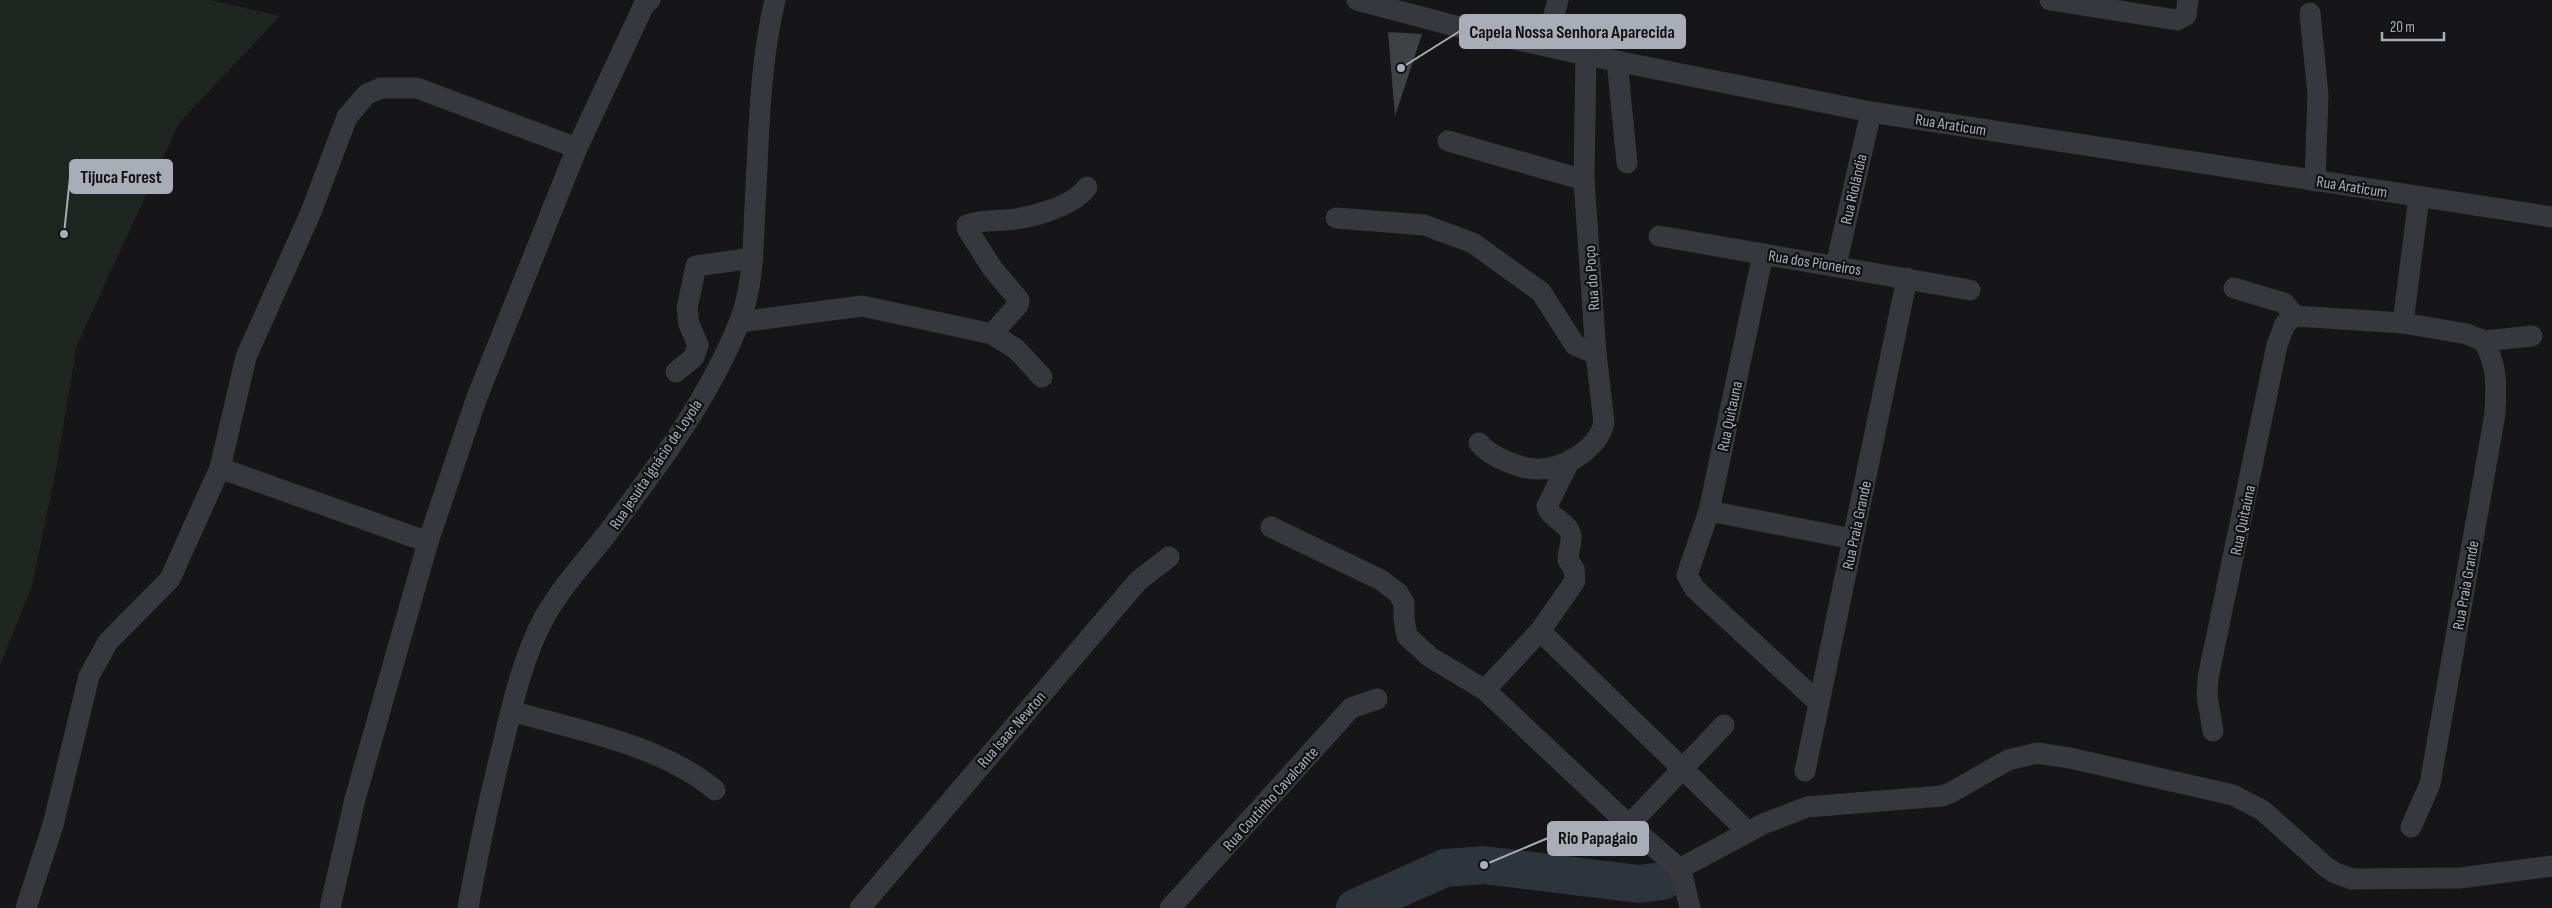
<svg xmlns="http://www.w3.org/2000/svg" width="2552" height="908" font-family="'Sofia Sans Condensed',sans-serif">
<style>
.green{fill:#1e261f}
.lines{fill:none;stroke-linecap:round;stroke-linejoin:round}
.river{stroke:#2c353c;stroke-width:38}
.building{fill:#404145}
.minor{stroke:#37383d;stroke-width:21}
.labels{text-anchor:middle;stroke-width:4.5;stroke-linejoin:round;paint-order:stroke}
.street-label{font-size:16px;fill:#a8adb8;stroke:#111113}
.leader{fill:none;stroke:#a8adb8;stroke-width:2}
.callout-dot{fill:#a8adb8;stroke:#111113;stroke-width:2}
.callout{fill:#a8adb8;stroke:#a8adb8;stroke-width:2}
.callout-label{font-size:18px;text-anchor:middle;font-weight:bold;fill:#111}
</style>
<rect width="100%" height="100%" fill="#161618"/>
<polygon class="green" points="0,0 210,0 280,16 179,123 77,345 56,470 32,586 0,665"/>
<g class="lines">
<polyline class="river" points="1355,908 1445,868 1484,865 1639,884 1663,881"/>
</g>
<polygon class="building" points="1388,32 1422,34 1395,116"/>
<g class="lines">
<g class="minor">
<polyline points="1357,0 1459,27 1586,55 1871,112 2552,217"/>
<polyline points="2050,0 2177,20 2186,15 2188,0"/>
<polyline points="2310,13 2318,95 2315,181"/>
<polyline points="1546,45 1558,0"/>
<polyline points="1617,61 1627,163"/>
<polyline points="1448,141 1584,180"/>
<polyline points="1336,218 1424,225 1473,243 1541,292 1575,345 1596,354"/>
<polyline points="1659,236 1970,290"/>
<polyline points="1763,254 1709,511 1687,575 1695,589 1819,703"/>
<polyline points="1836,265 1871,112"/>
<polyline points="2234,288 2284,303 2295,316 2403,323 2467,334 2484,341 2532,336"/>
<polyline points="740,322 862,306 992,334 1016,349 1042,377"/>
<polyline points="2403,323 2419,197"/>
<path d="M992,334L1018,305L1019,300L992,268L968,230L967,225C980,220 992,221 1006,220C1030,218 1073,207 1087,187"/>
<polyline points="676,372 694,357 698,345 689,324 687,308 696,266 753,258"/>
<path d="M1479,443C1489,456 1522,470 1539,469C1565,469 1599,448 1604,422L1596,354L1584,180L1586,55"/>
<polyline points="220,468 428,542"/>
<polyline points="1709,511 1853,539"/>
<polyline points="1271,527 1381,580 1398,593 1404,603 1404,619 1407,636 1430,657 1485,690 1629,825 1674,864 1683,879 1690,908"/>
<polyline points="1540,631 1748,832"/>
<path d="M1485,690L1540,631L1575,581L1574,569L1568,560C1568,552 1572,544 1571,536C1569,522 1550,519 1547,506L1570,460"/>
<path d="M511,711C577,730 662,745 715,790"/>
<polyline points="2213,731 2207,696 2208,678 2277,345 2285,324 2295,316"/>
<polyline points="1805,771 1907,278"/>
<polyline points="1629,825 1724,725"/>
<path d="M2411,827L2430,784L2495,414C2496,384 2498,368 2484,341"/>
<polyline points="1679,869 1763,824 1807,807 1942,796 1952,792 2008,760 2037,753 2070,758 2233,795 2262,810 2326,867 2335,873 2352,879 2460,878 2552,866"/>
<polyline points="26,908 53,825 89,676 108,642 170,579 183,550 220,468 246,357 311,212 347,117 367,94 381,88 417,88 577,148"/>
<polyline points="330,908 355,799 428,542 477,397 577,148 644,5 650,0"/>
<path d="M468,908C478,853 489,799 503,744C513,702 523,657 544,618C562,585 590,557 612,527C659,465 710,396 739,323C754,286 753,244 755,206C759,137 759,67 775,0"/>
<polyline points="860,908 1138,581 1169,557"/>
<polyline points="1170,908 1351,708 1377,699"/>
</g>
</g>
<g class="labels">
<g class="street-label">
<text transform="translate(1951 124) rotate(9)" y="6">Rua Araticum</text>
<text transform="translate(2352 186) rotate(9)" y="6">Rua Araticum</text>
<text transform="translate(1853 189) rotate(-77)" y="6">Rua Riolândia</text>
<text transform="translate(1815 262) rotate(9)" y="6">Rua dos Pioneiros</text>
<text transform="translate(1591 278) rotate(-94)" y="6">Rua do Poço</text>
<text transform="translate(1729 416) rotate(-78)" y="6">Rua Quitauna</text>
<text transform="translate(655 464) rotate(-56)" y="6">Rua Jesuíta Ignácio de Loyola</text>
<text transform="translate(2242 520) rotate(-78)" y="6">Rua Quitaúna</text>
<text transform="translate(1856 525) rotate(-78)" y="6">Rua Praia Grande</text>
<text transform="translate(2465 585) rotate(-80)" y="6">Rua Praia Grande</text>
<text transform="translate(1011 729) rotate(-49)" y="6">Rua Isaac Newton</text>
<text transform="translate(1270 798) rotate(-48)" y="6">Rua Coutinho Cavalcante</text>
</g>
</g>
<path class="leader" d="M1401 68L1460 31M64 234L70 177M1484 865L1548 838"/>
<g class="callout-dot">
<circle cx="1401" cy="68" r="5"/>
<circle cx="64" cy="234" r="5"/>
<circle cx="1484" cy="865" r="5"/>
</g>
<g class="callout">
<rect x="1460" y="15" width="225" height="33" rx="5"/>
<rect x="70" y="160" width="102" height="33" rx="5"/>
<rect x="1548" y="822" width="100" height="33" rx="5"/>
</g>
<g class="callout-label">
<text x="1572" y="38">Capela Nossa Senhora Aparecida</text>
<text x="121" y="183">Tijuca Forest</text>
<text x="1598" y="844">Rio Papagaio</text>
</g>
<path d="M2382 32v8h62v-8" fill="none" stroke="#a8adb8" stroke-width="2.5"/>
<text x="2390" y="32" font-size="15" fill="#a8adb8" stroke="#111113" stroke-width="4" paint-order="stroke">20 m</text>
</svg>
